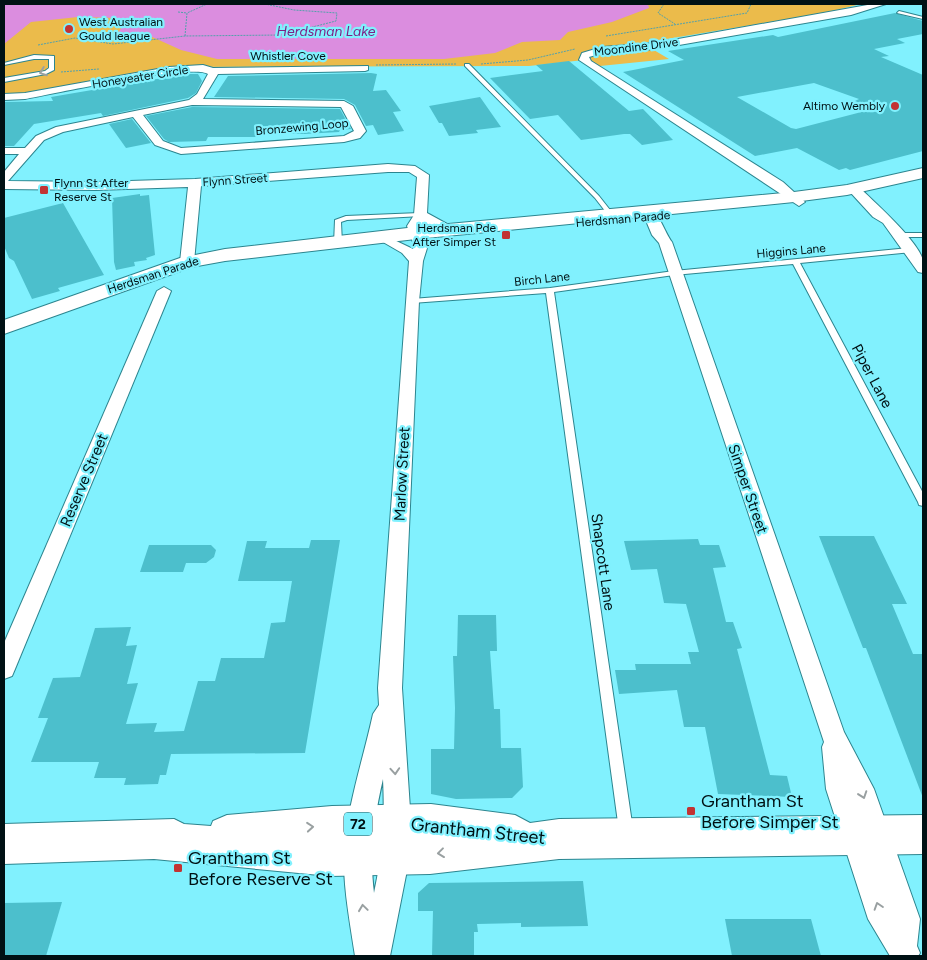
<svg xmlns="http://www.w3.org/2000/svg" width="927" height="960" font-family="Figtree,sans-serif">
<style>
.green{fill:#ebbb4b}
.water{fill:#db8ddf}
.building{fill:#4cbfcc;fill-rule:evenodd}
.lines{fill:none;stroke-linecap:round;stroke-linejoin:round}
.service-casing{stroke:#2c858f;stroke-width:2}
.minor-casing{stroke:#2c858f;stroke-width:2}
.secondary-casing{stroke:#2c858f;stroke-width:2}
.primary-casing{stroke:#2c858f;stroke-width:2}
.path{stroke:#53a1ab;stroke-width:1;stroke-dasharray:2 1;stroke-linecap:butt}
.service{fill:#fff;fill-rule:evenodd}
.minor{fill:#fff;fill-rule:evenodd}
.secondary{fill:#fff;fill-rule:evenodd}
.primary{fill:#fff;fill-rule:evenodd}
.oneway{stroke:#99a0a1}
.poi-dot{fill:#c23333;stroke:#81f1fe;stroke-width:2}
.labels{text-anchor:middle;stroke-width:4.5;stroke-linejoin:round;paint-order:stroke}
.far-poi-label{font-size:12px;fill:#001114;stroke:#81f1fe;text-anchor:start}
.far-street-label{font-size:12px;fill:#001114;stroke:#81f1fe}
.far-water-label{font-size:14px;font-style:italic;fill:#7e2184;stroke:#81f1fe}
.shield{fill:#81f1fe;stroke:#27545a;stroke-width:1}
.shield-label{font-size:14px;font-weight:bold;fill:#001114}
.street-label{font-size:15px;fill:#001114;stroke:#81f1fe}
.near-poi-label{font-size:18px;fill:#001114;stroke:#81f1fe;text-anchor:start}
.near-street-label{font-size:18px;fill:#001114;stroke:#81f1fe}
</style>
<rect width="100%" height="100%" fill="#81f1fe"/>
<polygon class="green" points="4,4 861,4 824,13 642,43 669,59 600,66 584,60 529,66 175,67 23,93 4,93"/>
<polygon class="water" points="4,4 648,4 649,8 612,22 568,32 560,40 522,42 495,53 444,59 217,59 181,50 150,36 129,39 116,36 124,24 118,18 78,17 31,22 4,44"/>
<g class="building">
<path d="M895,13L923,21V34L897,39L905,43L874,49L889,56L881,57L923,75V151L850,170L846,168L839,170L797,148L755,156L623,72L684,60L668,51L773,35L778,37ZM814,83L859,99L855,101L873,109L796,129L791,128L737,97Z"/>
<polygon points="569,61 629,111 643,109 673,140 642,145 630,134 624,134 581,140 558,115 530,119 490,78 543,71 536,65"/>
<polygon points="371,73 377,74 373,91 386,90 401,111 393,112 404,131 378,135 373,125 366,126 355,105 344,99 214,97 228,76"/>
<polygon points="186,74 198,74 202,81 196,93 188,98 103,116 101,113 34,124 14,146 4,146 4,102 53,101 51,97"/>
<polygon points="480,97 501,127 476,130 478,133 449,136 442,123 439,123 429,106"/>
<polygon points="192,107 340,109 351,129 340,130 339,132 304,134 261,132 259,137 208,137 206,141 169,142 164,139 146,116"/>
<polygon points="132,119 151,143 126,148 109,124"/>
<polygon points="140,194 140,196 149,195 155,255 146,258 147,260 134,262 135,266 116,270 114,262 112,198"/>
<polygon points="63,203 104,275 58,288 60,291 32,299 14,261 9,258 4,246 4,218"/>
<polygon points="819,536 874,536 907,604 892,604 913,654 923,654 923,798 866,648 863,648"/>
<polygon points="698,539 700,545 719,545 726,567 713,568 726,622 733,622 742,648 737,649 770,775 787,776 792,797 718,794 705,727 684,727 677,690 619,694 615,670 636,670 635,664 691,664 688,652 699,652 686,604 664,603 657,569 631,570 624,541"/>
<polygon points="311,540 340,540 305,753 171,754 166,775 160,775 158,784 124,785 126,778 94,778 99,762 31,762 48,718 38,718 53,678 80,677 95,628 131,627 126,646 137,645 127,684 138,683 126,724 157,723 154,732 184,731 198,681 215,681 221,658 264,658 271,623 285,622 292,581 238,581 247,541 267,541 265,548 309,548"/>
<polygon points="149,545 211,545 216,550 214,557 206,563 186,563 183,572 140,572"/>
<polygon points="458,615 496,615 497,651 490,651 494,709 500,709 501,748 521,748 523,787 512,798 456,799 431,794 431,749 454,749 455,708 453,656 457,656"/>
<polygon points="583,881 588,926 521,927 521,923 477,924 478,932 474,932 474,956 432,956 433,911 418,911 418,893 429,883"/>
<polygon points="62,902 46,956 4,956 4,903"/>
<polygon points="725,919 811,919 821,956 732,956"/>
</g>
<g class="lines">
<g class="service-casing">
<g id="service">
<polygon points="899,11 923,17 923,19 897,13"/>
<polygon points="34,55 54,56 54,70 46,74 4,82 4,78 45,71 49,68 49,59 34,59 4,65 4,63"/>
<polygon points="465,64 469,64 599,196 614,215 613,216 609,216 595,198 465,66"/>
<polygon points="420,213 423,215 422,216 347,220 341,222 342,244 338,246 334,244 335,220 346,216"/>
<rect x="895" y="233" width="28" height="4"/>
<polygon points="909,248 912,248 912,252 800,263 923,493 923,506 919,505 918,502 793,264 674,275 554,292 633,830 631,835 626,837 621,835 619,830 546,293 412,303 408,301 412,299 550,288 674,271"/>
</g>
</g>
<g class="minor-casing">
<g id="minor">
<polygon points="873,4 886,4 851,15 656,49 603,53 589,57 591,61 783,182 805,202 799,206 579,60 582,53 602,47 656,43"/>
<path d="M203,65L213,68L368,66V70L365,71L218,74L203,99L344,101L353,106L366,131L360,138L344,142L181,154L155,145L133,117L63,132L44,140L8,181L96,182L195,179L388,164L415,166L429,175L427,213L458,230L451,234L423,222L421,226L428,245L423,261L419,301L402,688L411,824L410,855L390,956H355C350,923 343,887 344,853C347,806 363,760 373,714L379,705L378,688L409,261L402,253L383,242L390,238L413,249L414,245L407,226L414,215L417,177L409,172H388L201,186L194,262L187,266L180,262L188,187L96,190L4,189V172L19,154H4V148H25L36,136L56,127L189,100L197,94L208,74C193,63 52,94 25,99L4,100V94L25,93L169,67ZM192,105L341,107L354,131L344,136L181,148L163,141L143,115ZM383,779C385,821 383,851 374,893C369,854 374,817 383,779Z"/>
<path d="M854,185L858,186C873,201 920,242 923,261C924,265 923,269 923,273L918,272L883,223L873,217L850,192L848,189Z"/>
<path d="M648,207C658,210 665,233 672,242L844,732L874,789L920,919L917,946L920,953L918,956H890L868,919L826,789L822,747L824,742L659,243L652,235L642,211Z"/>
<polygon points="164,287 171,291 15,669 12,676 4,679 4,643 157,291"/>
</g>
</g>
<g class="secondary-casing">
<polygon id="secondary" points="923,168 923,178 847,195 794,202 416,239 225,261 192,267 4,334 4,320 180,258 225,249 416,227 794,192 847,185"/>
</g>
<g class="primary-casing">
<polygon id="primary" points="431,804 515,815 530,823 559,819 923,815 923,854 559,859 430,874 330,876 154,859 4,864 4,824 174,819 184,824 211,826 213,821 227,815 332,806"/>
</g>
<g class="path">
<polyline points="664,4 658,13 675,24"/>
<polyline points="178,12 187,13"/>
<polyline points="185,36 187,13 207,4"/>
<polyline points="606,36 747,13 751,4"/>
<polyline points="38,45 75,38 113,44 185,36 281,35 336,21 337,13 294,10 265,4"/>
<polyline points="481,64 528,60 575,49"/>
<polyline points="376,65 457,64"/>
<polyline points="61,72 99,69"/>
</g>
<use href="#service" class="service"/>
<use href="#minor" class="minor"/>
<use href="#secondary" class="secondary"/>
<use href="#primary" class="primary"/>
</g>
<defs><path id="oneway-chevron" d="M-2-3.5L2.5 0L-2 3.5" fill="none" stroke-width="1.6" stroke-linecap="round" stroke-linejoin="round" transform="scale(1.25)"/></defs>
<g class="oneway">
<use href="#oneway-chevron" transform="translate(43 72) rotate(159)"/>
<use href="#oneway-chevron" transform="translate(395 771) rotate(86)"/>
<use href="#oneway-chevron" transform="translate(863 795) rotate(71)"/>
<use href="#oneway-chevron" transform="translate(310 827) rotate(-5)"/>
<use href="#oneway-chevron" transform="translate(441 853) rotate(173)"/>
<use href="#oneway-chevron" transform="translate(878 906) rotate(-108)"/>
<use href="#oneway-chevron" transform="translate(363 908) rotate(-98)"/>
</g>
<g class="poi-dot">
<circle cx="69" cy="29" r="5"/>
<circle cx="895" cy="106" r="5"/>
<rect x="39" y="185" width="10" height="10" rx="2.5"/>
<rect x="501" y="230" width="10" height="10" rx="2.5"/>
<rect x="686" y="806" width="10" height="10" rx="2.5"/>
<rect x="173" y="863" width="10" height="10" rx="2.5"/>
</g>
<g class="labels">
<g class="far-poi-label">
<text x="79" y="26">West Australian<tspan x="79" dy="14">Gould league</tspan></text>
<text x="885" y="110" text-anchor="end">Altimo Wembly</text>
<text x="54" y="187">Flynn St After<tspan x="54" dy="14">Reserve St</tspan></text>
<text x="496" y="232" text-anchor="end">Herdsman Pde<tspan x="496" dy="14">After Simper St</tspan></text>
</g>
<g class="far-street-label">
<text transform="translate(636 47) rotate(-7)" y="4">Moondine Drive</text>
<text x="288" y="60">Whistler Cove</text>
<text transform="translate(140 77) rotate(-9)" y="4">Honeyeater Circle</text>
<text transform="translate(302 127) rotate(-5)" y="4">Bronzewing Loop</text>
<text transform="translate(235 180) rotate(-4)" y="4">Flynn Street</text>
<text transform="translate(623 219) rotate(-5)" y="4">Herdsman Parade</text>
<text transform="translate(791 251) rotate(-5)" y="4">Higgins Lane</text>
<text transform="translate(153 275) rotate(-18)" y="4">Herdsman Parade</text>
<text transform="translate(542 279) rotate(-6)" y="4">Birch Lane</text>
</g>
<g class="far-water-label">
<text x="326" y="36">Herdsman Lake</text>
</g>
<rect class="shield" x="344" y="812.5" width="28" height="23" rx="4"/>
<g class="shield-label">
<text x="358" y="829">72</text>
</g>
<g class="street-label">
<text transform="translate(872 376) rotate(62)" y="5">Piper Lane</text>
<text transform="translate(402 474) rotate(-87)" y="5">Marlow Street</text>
<text transform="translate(84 480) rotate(-67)" y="5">Reserve Street</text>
<text transform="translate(748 489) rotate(71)" y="5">Simper Street</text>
<text transform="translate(603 562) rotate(82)" y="5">Shapcott Lane</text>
</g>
<g class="near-poi-label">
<text x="701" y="807">Grantham St<tspan x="701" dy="21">Before Simper St</tspan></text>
<text x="188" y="864">Grantham St<tspan x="188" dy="21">Before Reserve St</tspan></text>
</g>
<g class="near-street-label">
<text transform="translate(478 831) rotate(6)" y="6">Grantham Street</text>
</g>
</g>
<rect width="927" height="960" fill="none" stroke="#001114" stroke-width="10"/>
</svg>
